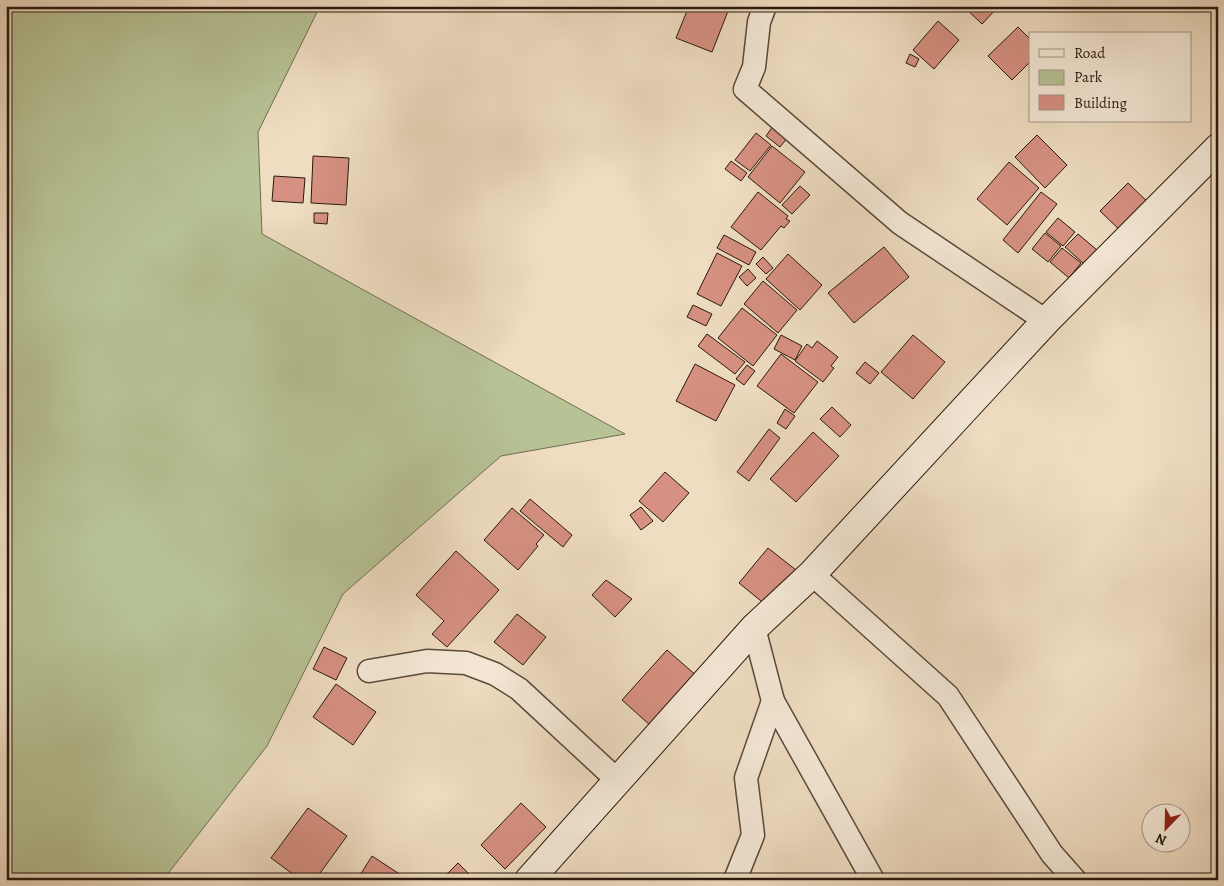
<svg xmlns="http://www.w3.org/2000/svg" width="1224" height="886" font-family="Alegreya,serif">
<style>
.green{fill:#b7c295;stroke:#706e52}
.building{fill:#d79182;stroke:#29190e}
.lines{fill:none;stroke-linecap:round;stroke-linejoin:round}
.street-casing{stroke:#5a4a3b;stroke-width:25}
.secondary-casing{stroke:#29190e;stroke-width:30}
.street{stroke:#f5e9d7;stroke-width:22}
.secondary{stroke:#f5e9d7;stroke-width:28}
</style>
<rect width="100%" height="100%" fill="#efddc2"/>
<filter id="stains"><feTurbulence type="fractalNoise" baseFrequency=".004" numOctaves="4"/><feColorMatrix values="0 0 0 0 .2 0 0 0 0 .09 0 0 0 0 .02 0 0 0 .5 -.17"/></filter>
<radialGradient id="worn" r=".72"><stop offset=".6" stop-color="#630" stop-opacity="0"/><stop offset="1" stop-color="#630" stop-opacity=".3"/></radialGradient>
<polygon class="green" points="6,6 320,6 258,132 262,234 625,434 501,456 343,594 267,746 163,880 6,880"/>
<g class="building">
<polygon points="689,6 730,6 712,52 676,38"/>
<polygon points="963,6 999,6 982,24"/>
<polygon points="938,21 959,40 934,69 913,50"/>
<polygon points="1018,27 1030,39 1030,62 1012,80 988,56"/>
<polygon points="910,54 919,59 915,67 906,63"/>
<polygon points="773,126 788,137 780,147 766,136"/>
<polygon points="756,133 771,145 750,171 735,160"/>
<polygon points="1037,135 1067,165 1045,188 1015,157"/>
<polygon points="772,146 805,172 780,203 748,177"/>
<polygon points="313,156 349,158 346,205 311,203"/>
<polygon points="731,161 747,173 741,181 725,169"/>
<polygon points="1009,162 1039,188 1007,225 977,199"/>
<polygon points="274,176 305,178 303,203 272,201"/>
<polygon points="1128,183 1154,208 1126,236 1100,211"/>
<polygon points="800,186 810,195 792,214 782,205"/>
<polygon points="758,192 788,216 786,219 790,221 784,228 781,226 761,250 731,227"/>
<polygon points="1041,192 1057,204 1018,253 1003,240"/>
<polygon points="314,213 328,213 327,224 314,223"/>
<polygon points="1058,218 1075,232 1063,246 1046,232"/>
<polygon points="1045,233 1061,246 1048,262 1032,249"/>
<polygon points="1078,234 1097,250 1084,264 1065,247"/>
<polygon points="724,235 756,252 749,265 717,248"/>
<polygon points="884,247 909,277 854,323 828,293"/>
<polygon points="1062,248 1081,263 1069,278 1050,262"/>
<polygon points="717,253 742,266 721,306 697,294"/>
<polygon points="788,254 822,285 800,310 766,279"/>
<polygon points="763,257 773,268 766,274 756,264"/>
<polygon points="748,269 756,278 747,286 739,277"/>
<polygon points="763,281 797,310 778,333 744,304"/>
<polygon points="693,305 712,314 706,326 687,317"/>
<polygon points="742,308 777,335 753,366 718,338"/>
<polygon points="707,334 745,362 735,374 698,346"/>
<polygon points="781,335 802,346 795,360 774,349"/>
<polygon points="913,335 945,362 913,399 881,372"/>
<polygon points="817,341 838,357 831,366 834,368 823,382 795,361 807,344 812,348"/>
<polygon points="781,354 818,382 794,413 757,386"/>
<polygon points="865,362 879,373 870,384 856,373"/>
<polygon points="695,364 735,385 716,421 676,401"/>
<polygon points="747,365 755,371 744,385 736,379"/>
<polygon points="832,407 851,425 840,437 820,419"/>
<polygon points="785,409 795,416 786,429 777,423"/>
<polygon points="769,429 780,438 749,481 737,472"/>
<polygon points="813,432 839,456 796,502 770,479"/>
<polygon points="665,472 689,493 663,522 639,501"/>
<polygon points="530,499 572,535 563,547 520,511"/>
<polygon points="641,507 653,521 641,530 630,515"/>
<polygon points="512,508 544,535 536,544 538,546 518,570 484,540"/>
<polygon points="768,548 801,574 772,610 739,583"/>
<polygon points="456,551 499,590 447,647 432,634 444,621 416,595"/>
<polygon points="606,580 632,599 615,617 592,595"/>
<polygon points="517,614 546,637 523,665 494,642"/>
<polygon points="324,647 347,658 336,680 313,669"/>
<polygon points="667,650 698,677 652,727 622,700"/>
<polygon points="336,684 376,712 353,745 313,717"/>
<polygon points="521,803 546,827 505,869 481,845"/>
<polygon points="308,808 347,836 315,880 301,880 271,858"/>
<polygon points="372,856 401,875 398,880 357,880"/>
<polygon points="458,863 475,880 441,880"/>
</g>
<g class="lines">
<g class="street-casing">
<g id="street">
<polyline points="765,6 759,22 754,67 745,89 900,223 1046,321"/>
<polyline points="812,574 948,696 1052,854 1075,880"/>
<polyline points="754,628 773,701 873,880"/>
<polyline points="369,671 427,661 466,663 495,674 519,689 617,780"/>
<polyline points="735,880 753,835 746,778 773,701"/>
</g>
</g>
<g class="secondary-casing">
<polyline id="secondary" points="529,880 754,628 812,574 1046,321 1218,148"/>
</g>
<use href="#street" class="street"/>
<use href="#secondary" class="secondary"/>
</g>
<rect width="1224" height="886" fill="none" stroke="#efddc2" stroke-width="25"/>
<rect x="8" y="8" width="1209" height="871" fill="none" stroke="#29190e" stroke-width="2.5"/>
<rect x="12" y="12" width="1199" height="861" fill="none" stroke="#29190e"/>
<rect x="1029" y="32" width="162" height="90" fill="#f5e9d7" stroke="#a39687"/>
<rect x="1039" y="49" width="25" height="8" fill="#f5e9d7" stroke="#a39687"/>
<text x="1074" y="58" font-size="15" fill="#29190e">Road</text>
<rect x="1039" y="70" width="25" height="15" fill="#b7c295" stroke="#a39687"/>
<text x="1074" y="82" font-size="15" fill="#29190e">Park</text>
<rect x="1039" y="95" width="25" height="15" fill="#d79182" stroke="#a39687"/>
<text x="1074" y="108" font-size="15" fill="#29190e">Building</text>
<g transform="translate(1166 828) rotate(203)"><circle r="24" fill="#f5e9d7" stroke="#a39687"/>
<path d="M0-4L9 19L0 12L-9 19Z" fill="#8f2418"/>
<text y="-8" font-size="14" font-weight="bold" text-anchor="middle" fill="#29190e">N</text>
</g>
<rect width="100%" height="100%" filter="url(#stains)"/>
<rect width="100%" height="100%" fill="url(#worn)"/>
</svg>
